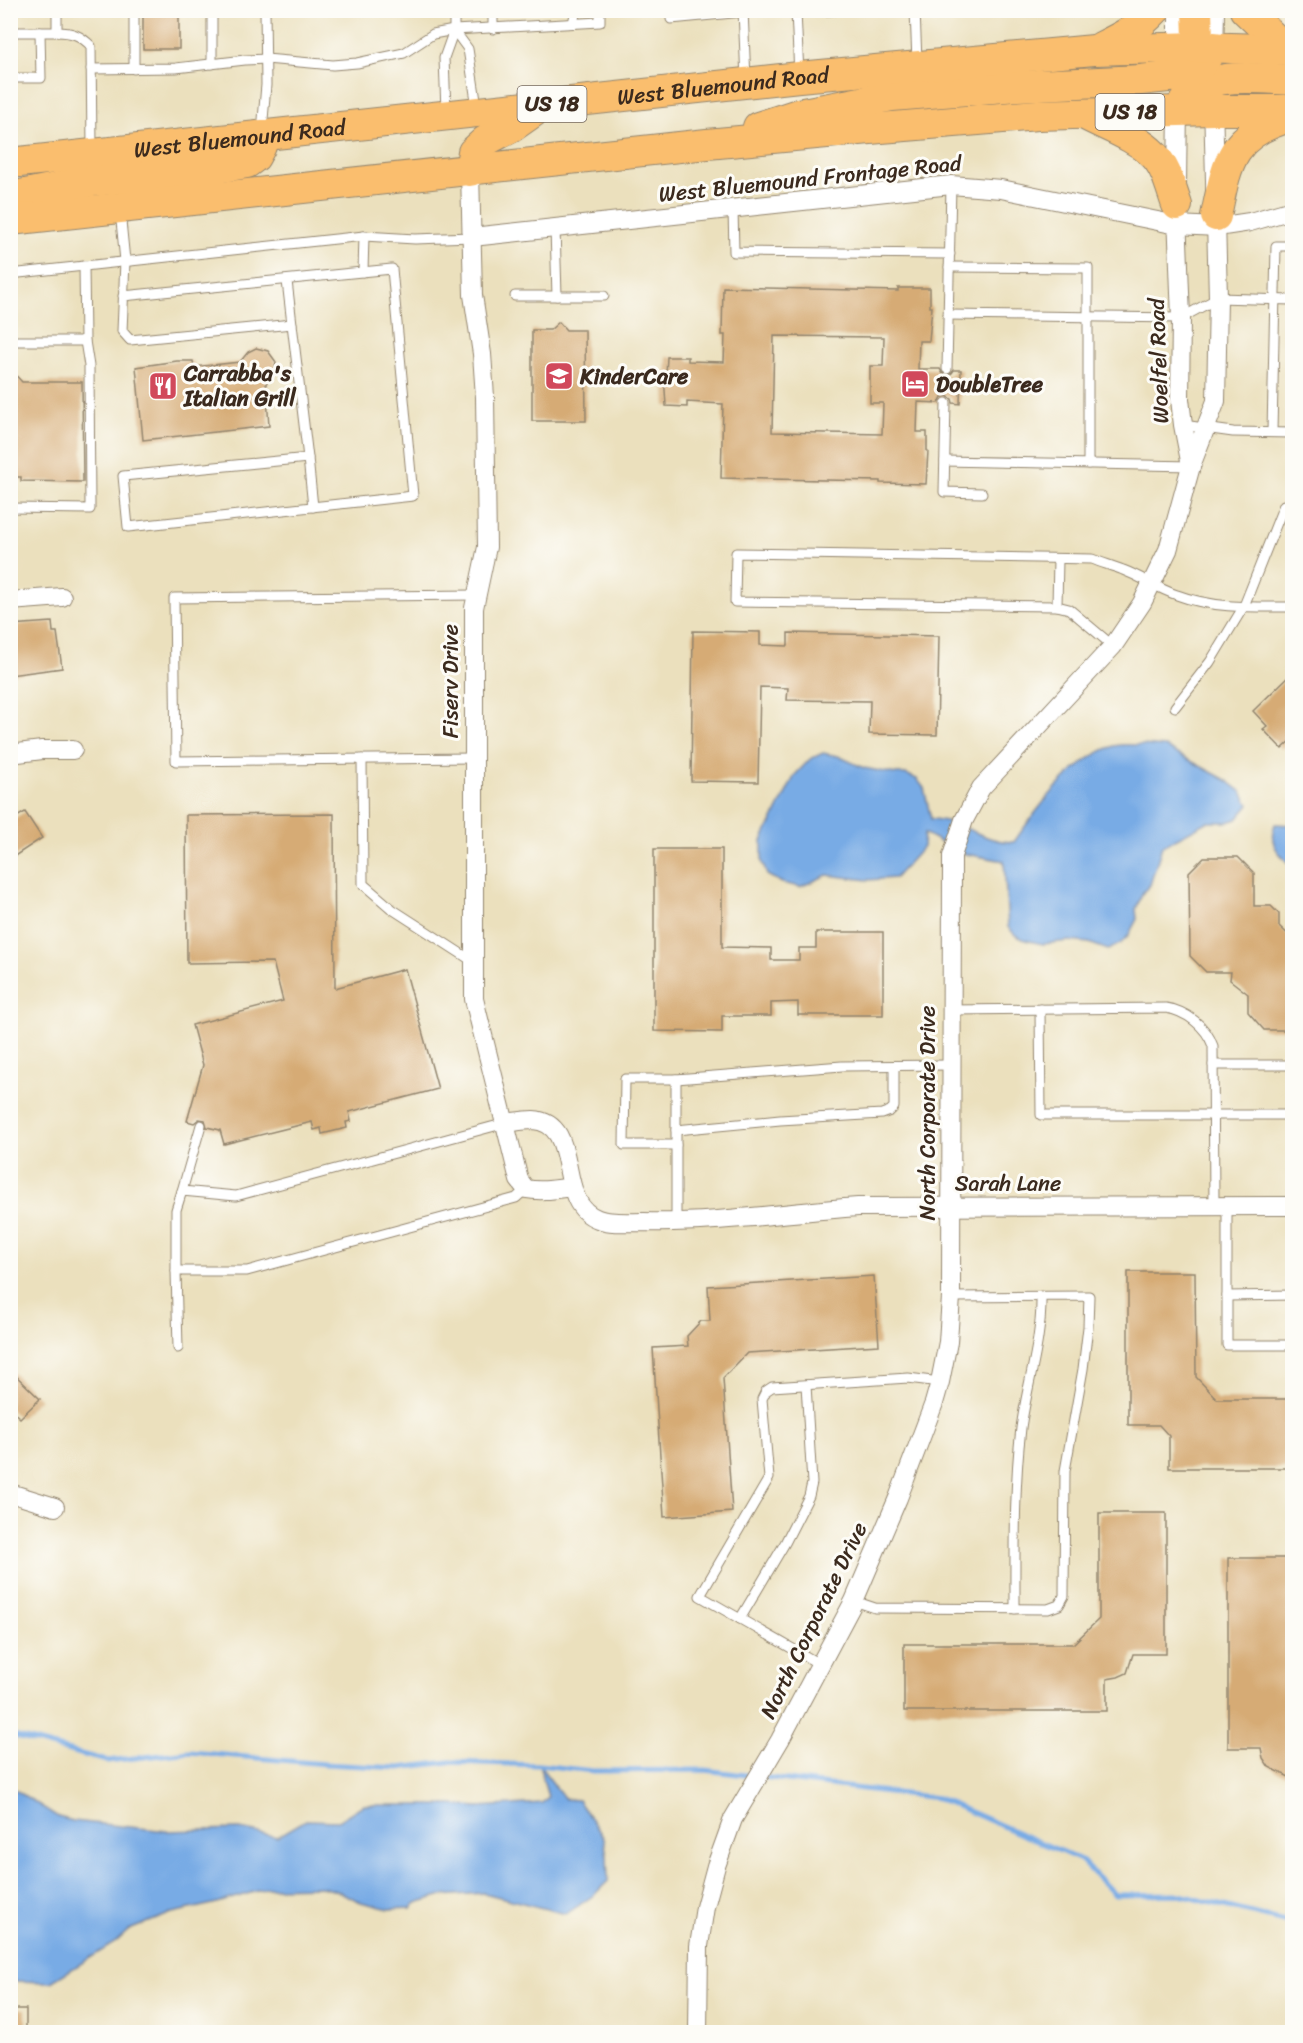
<svg xmlns="http://www.w3.org/2000/svg" width="1303" height="2043" font-family="Sriracha,sans-serif">
<style>
.water{fill:#78abe5;stroke:#5a6a82;stroke-width:1.5}
.lines{fill:none;stroke-linecap:round;stroke-linejoin:round}
.stream{stroke:#78abe5;stroke-width:5}
.building{fill:#d6ab74;fill-rule:evenodd}
.service-casing{stroke:#93856e;stroke-width:11}
.minor-casing{stroke:#93856e;stroke-width:20}
.primary-casing{stroke:#93856e;stroke-width:32}
.service{stroke:#fff;stroke-width:9}
.minor{stroke:#fff;stroke-width:18}
.primary{stroke:#fabe6e;stroke-width:30}
.labels{text-anchor:middle;stroke-width:6;stroke-linejoin:round;paint-order:stroke}
.shield{fill:#fdfcf7;stroke:#75695f;stroke-width:1.5}
.shield-label{font-size:21px;font-weight:bold;fill:#3b2a1e}
.street-label{font-size:22px;fill:#3b2a1e;stroke:#fdfcf7}
.poi-label{font-size:22px;font-weight:bold;fill:#3b2a1e;stroke:#fdfcf7;text-anchor:start}
</style>
<rect width="100%" height="100%" fill="#fdfcf7"/>
<filter id="ink" filterUnits="userSpaceOnUse"><feTurbulence type="fractalNoise" baseFrequency=".0167" numOctaves="2"/><feDisplacementMap in="SourceGraphic" scale="12" xChannelSelector="R" yChannelSelector="G"/><feConvolveMatrix kernelMatrix="1 2 1 2 8 2 1 2 1" color-interpolation-filters="sRGB"/></filter>
<filter id="wash" filterUnits="userSpaceOnUse"><feTurbulence type="fractalNoise" baseFrequency=".008" numOctaves="4" result="noise"/><feDisplacementMap in="SourceGraphic" scale="24" xChannelSelector="R" yChannelSelector="G"/><feGaussianBlur stdDeviation="1.35" result="paint"/><feColorMatrix in="noise" values="0 0 0 0 0 0 0 0 0 0 0 0 0 0 0 0 0 1.4 0 .05"/><feComposite in="paint" operator="in"/></filter>
<g filter="url(#wash)">
<rect width="100%" height="100%" fill="#ebe0bd"/>
<g class="water">
<path d="M1142,745L1165,747L1226,780L1242,792L1249,805L1237,819L1228,822H1207L1162,846L1150,885L1143,892L1136,909L1137,919L1128,936L1120,944L1108,950L1089,943L1069,941L1043,944L1025,940L1015,935L1008,927L1004,861L961,853L924,833L923,847L895,878L868,880L827,875L800,887L782,883L767,875L762,862V841L795,775L810,759L823,753L838,756L864,768L896,774H906L917,779L924,788L931,819C962,820 984,843 1014,842C1037,809 1073,759 1114,746C1122,744 1133,745 1142,745Z"/>
<path d="M1275,824L1292,825V867C1278,852 1268,845 1275,824Z"/>
<polygon points="539,1765 565,1799 578,1800 604,1838 607,1856 608,1881 594,1895 566,1914 484,1893 439,1896 416,1903 411,1908 389,1909 361,1902 340,1892 322,1887 267,1888 213,1904 172,1913 129,1930 116,1942 51,1982 11,1981 11,1787 58,1817 73,1821 167,1831 240,1829 277,1837 306,1820 338,1821 363,1805 451,1805 479,1807 542,1803 548,1797"/>
</g>
<g class="lines">
<g class="stream">
<polyline points="10,1735 107,1761 190,1752 325,1764 399,1768 449,1762 539,1765 593,1771 705,1770 753,1776"/>
<polyline points="762,1777 938,1798 1081,1860 1115,1895 1176,1894 1292,1923"/>
</g>
</g>
<g id="blocks">
<g class="building">
<rect x="143" y="10" width="36" height="39"/>
<path d="M723,287L898,291V288H930V307H932L929,341H919L918,369H940L943,374L947,376L952,373L954,370H961L960,404L953,403L952,399L947,396L942,397L939,403L918,402L917,432H927V451H928L926,484L880,483V481L721,478L723,404L687,402V407L666,406L664,374H666L667,357H688V361L724,362L725,335H722ZM774,336L884,337L883,366H870V403H883L882,434L772,432Z"/>
<polygon points="559,322 566,330 585,330 586,421 532,421 532,330 550,330"/>
<polygon points="256,348 268,351 276,362 274,375 266,383 269,426 143,440 136,367 177,361 193,361 194,367 240,362 248,352"/>
<polygon points="10,369 22,382 82,382 83,482 21,481 21,477 10,477"/>
<polygon points="52,622 53,632 57,632 62,668 10,675 10,625"/>
<polygon points="693,631 760,632 760,645 788,646 788,633 939,636 937,735 869,734 870,701 787,700 788,688 760,687 758,782 691,781"/>
<polygon points="1293,672 1293,739 1282,749 1263,729 1267,726 1253,711"/>
<polygon points="25,812 42,838 10,859 10,821"/>
<polygon points="334,814 335,988 405,969 438,1089 349,1112 351,1121 346,1122 347,1128 322,1134 321,1128 314,1130 312,1122 224,1144 220,1130 207,1127 205,1120 199,1119 194,1123 187,1121 203,1065 192,1025 283,1001 273,962 187,963 186,815"/>
<polygon points="654,849 722,849 722,947 771,948 771,960 799,960 799,948 816,948 816,932 883,932 883,1015 798,1015 798,1002 771,1003 771,1016 722,1016 722,1032 654,1031"/>
<polygon points="1204,857 1238,857 1254,873 1254,906 1271,906 1279,914 1279,926 1293,939 1293,1030 1264,1030 1248,1012 1248,994 1230,980 1231,972 1206,972 1190,956 1189,872"/>
<polygon points="1128,1272 1195,1272 1196,1377 1217,1399 1293,1399 1293,1468 1169,1468 1169,1436 1159,1425 1128,1425"/>
<polygon points="874,1276 879,1345 747,1353 723,1378 732,1512 664,1517 653,1348 688,1346 687,1336 701,1321 710,1321 708,1286"/>
<polygon points="10,1370 40,1399 20,1418 10,1409"/>
<polygon points="1099,1513 1166,1513 1166,1654 1133,1654 1127,1673 1118,1677 1107,1679 1107,1711 904,1711 904,1644 1073,1644 1099,1619"/>
<polygon points="1228,1558 1293,1558 1293,1779 1269,1767 1263,1758 1261,1748 1228,1748"/>
<rect x="10" y="2009" width="16" height="23"/>
</g>
</g>
</g>
<g filter="url(#ink)">
<use href="#blocks" fill-opacity="0" stroke="#93856e" stroke-width="1.5"/>
<g class="lines">
<g class="service-casing">
<g id="service">
<path d="M57,10V32C72,32 80,35 91,46L92,149"/>
<polyline points="134,10 134,69"/>
<polyline points="212,10 212,64"/>
<polyline points="671,10 671,19 743,12"/>
<polyline points="743,10 746,80"/>
<polyline points="915,10 917,62"/>
<polyline points="573,23 576,10"/>
<polyline points="493,29 493,10"/>
<polyline points="454,30 468,49 477,107"/>
<polyline points="10,32 40,32"/>
<polyline points="91,69 176,68 245,60 266,59 333,65 357,63 404,53 433,34 454,30 600,22 600,10"/>
<polyline points="799,74 796,12 851,10"/>
<polyline points="10,78 41,78 40,32 57,32"/>
<polyline points="446,111 444,58 454,30 454,10"/>
<polyline points="262,131 266,85 265,10"/>
<polyline points="733,209 734,252 950,254"/>
<polyline points="120,211 125,261 122,331 130,340 292,324 308,458 123,476 128,527 413,496 392,269 123,296"/>
<polyline points="555,228 557,296"/>
<polyline points="949,267 1088,268 1088,464"/>
<polyline points="363,272 364,236"/>
<polyline points="10,274 364,236 415,239 472,237"/>
<polyline points="287,281 292,324"/>
<polyline points="515,296 604,296"/>
<polyline points="948,315 1181,318 1218,298 1292,300"/>
<polyline points="10,341 85,341"/>
<polyline points="947,369 951,185"/>
<polyline points="946,403 944,492 982,493"/>
<polyline points="1183,425 1233,432 1292,433"/>
<polyline points="1272,432 1276,246 1292,246"/>
<polyline points="308,458 313,507"/>
<polyline points="945,461 1191,466"/>
<polyline points="10,508 90,509 89,366 85,341 84,266"/>
<polyline points="1057,606 1058,559"/>
<path d="M1113,646L1069,609L1057,606L735,602L736,553L1092,559C1102,563 1113,566 1123,570C1142,577 1158,589 1177,595C1214,609 1255,607 1292,607"/>
<polyline points="1175,707 1210,662 1244,606 1284,505 1292,505"/>
<polyline points="474,758 176,761 174,598 476,595"/>
<polyline points="362,759 363,884 392,909 474,962"/>
<polyline points="1040,1009 1041,1115 1292,1115"/>
<path d="M951,1010L1166,1008C1186,1011 1206,1026 1213,1046L1214,1206"/>
<polyline points="1213,1065 1292,1065"/>
<polyline points="676,1079 676,1223"/>
<polyline points="506,1123 236,1196 182,1191 176,1210 176,1271 247,1271 516,1198 526,1189"/>
<polyline points="676,1130 780,1120 882,1114 890,1111 894,1107 894,1066"/>
<polyline points="676,1145 624,1145 625,1079 676,1079 842,1066 950,1065"/>
<polyline points="182,1191 201,1125"/>
<polyline points="1227,1206 1227,1345 1292,1345"/>
<polyline points="176,1271 178,1348"/>
<polyline points="1227,1296 1292,1295"/>
<polyline points="854,1601 875,1608 1048,1609 1059,1605 1064,1596 1065,1471 1083,1369 1088,1327 1089,1296 951,1297"/>
<path d="M1015,1609C1015,1548 1014,1488 1021,1428C1027,1384 1042,1341 1041,1296"/>
<polyline points="740,1619 785,1543 809,1496 812,1483 806,1385"/>
<polyline points="821,1665 700,1596 769,1478 762,1399 766,1391 772,1387 908,1378 940,1382"/>
</g>
</g>
<g class="minor-casing">
<g id="minor">
<polyline points="1178,10 1178,57"/>
<polyline points="1214,56 1215,10"/>
<path d="M470,171L473,295L482,354L485,397L487,547L474,608V999L519,1180L526,1189C542,1192 556,1189 572,1187"/>
<polyline points="1177,186 1178,103"/>
<polyline points="1177,214 1181,318 1180,399 1183,425 1191,466"/>
<polyline points="472,237 951,185 1001,189 1177,225 1217,227 1250,222 1292,210"/>
<polyline points="10,601 62,597"/>
<polyline points="10,754 42,750 73,750"/>
<path d="M506,1123C514,1122 524,1120 533,1120C583,1123 553,1203 598,1219C612,1224 629,1222 644,1222C716,1224 786,1212 858,1207L1292,1206"/>
<polyline points="10,1493 55,1507"/>
<polyline points="698,2032 699,1946 705,1907 716,1866 733,1819 780,1740 854,1601 898,1498 934,1403 940,1382 948,1342 951,1297 952,856 964,820 981,788 1113,646 1142,603 1168,550 1191,466 1216,401 1218,298 1213,102"/>
</g>
</g>
<g class="primary-casing">
<g id="primary">
<polyline points="1197,10 1199,67"/>
<polyline points="1245,10 1287,50"/>
<path d="M1101,47C1123,36 1137,29 1155,10"/>
<path d="M1184,102C1203,69 1260,79 1292,80"/>
<path d="M1085,115C1108,127 1137,137 1155,156C1167,169 1171,189 1177,205"/>
<polyline points="758,127 798,114 892,96 1017,86 1140,80 1178,76 1199,67 1214,47"/>
<path id="s1" d="M10,163L799,77L1094,50L1199,47L1292,50"/>
<polyline points="470,171 473,152 485,141 512,127 539,108"/>
<polyline points="10,197 92,181 199,171 247,163 255,157 261,146 262,135"/>
<path d="M1216,216C1227,162 1231,133 1290,117"/>
<polyline points="10,220 707,144 881,128 1038,115 1213,110 1292,110"/>
</g>
</g>
<use href="#service" class="service"/>
<use href="#minor" class="minor"/>
<use href="#primary" class="primary"/>
</g>
</g>
<defs>
<g id="school-square" transform="scale(1.5)"><rect x="-9" y="-9" width="18" height="18" rx="4" fill="#d1495b" stroke="#fdfcf7"/><path d="M0-5L7-2L0 1L-7-2ZM-4 1L0 2.5L4 1V4Q0 6-4 4Z" fill="#fff"/></g>
<g id="hotel-square" transform="scale(1.5)"><rect x="-9" y="-9" width="18" height="18" rx="4" fill="#d1495b" stroke="#fdfcf7"/><path d="M-6-4.5h1.5V1H6V5H4.5V3h-9V5H-6ZM-4 0a1.8 1.8 0 1 1 3.6 0ZM.5 0V-2.5h3Q6-2.5 6 0Z" fill="#fff"/></g>
<g id="restaurant-square" transform="scale(1.5)"><rect x="-9" y="-9" width="18" height="18" rx="4" fill="#d1495b" stroke="#fdfcf7"/><path d="M-5-6h1v4h1v-4h1v4h1v-4h1v5L-1.5 .5V6h-2V.5L-5-1ZM5-6V6H3V1.5H1.5Q1.5-4 5-6Z" fill="#fff"/></g>
</defs>
<g fill-rule="evenodd">
<use href="#school-square" x="559" y="376"/>
<use href="#hotel-square" x="915" y="384"/>
<use href="#restaurant-square" x="163" y="386"/>
</g>
<g class="labels">
<g class="shield">
<rect x="517.5" y="86" width="69" height="36" rx="4.5"/>
<rect x="1095.5" y="94" width="69" height="36" rx="4.5"/>
</g>
<g class="shield-label">
<text x="552" y="111">US 18</text>
<text x="1130" y="119">US 18</text>
</g>
<g class="street-label">
<text dy="8" stroke="none"><textPath href="#s1" startOffset="717">West Bluemound Road</textPath></text>
<text dy="8" stroke="none"><textPath href="#s1" startOffset="231">West Bluemound Road</textPath></text>
<text transform="translate(810 178) rotate(-6)" y="8">West Bluemound Frontage Road</text>
<text transform="translate(1158 361) rotate(-92)" y="8">Woelfel Road</text>
<text transform="translate(450 681) rotate(-90)" y="8">Fiserv Drive</text>
<text transform="translate(927 1113) rotate(-90)" y="8">North Corporate Drive</text>
<text x="1008" y="1191">Sarah Lane</text>
<text transform="translate(813 1620) rotate(-64)" y="8">North Corporate Drive</text>
</g>
<g class="poi-label">
<text x="184" y="381">Carrabba's<tspan x="184" dy="25">Italian Grill</tspan></text>
<text x="580" y="384">KinderCare</text>
<text x="936" y="392">DoubleTree</text>
</g>
</g>
<rect width="1303" height="2043" fill="none" stroke="#fdfcf7" stroke-width="36"/>
</svg>
